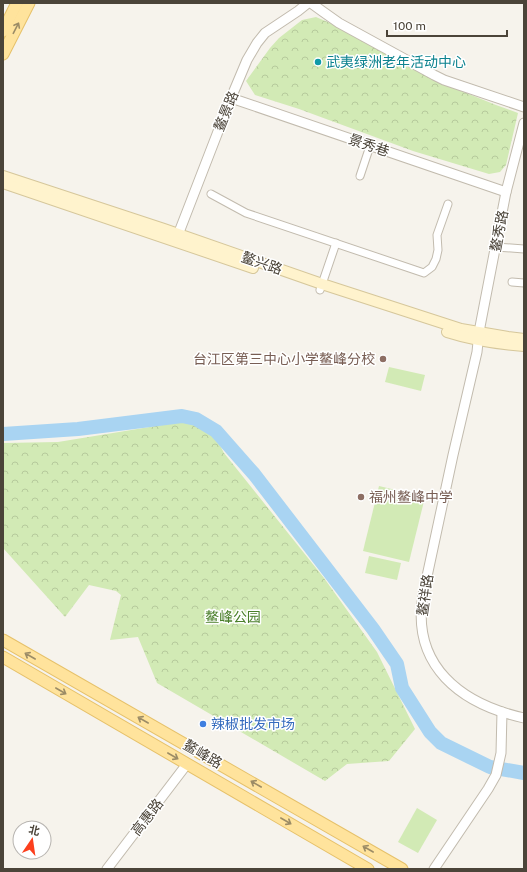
<svg xmlns="http://www.w3.org/2000/svg" width="527" height="872" font-family="'Public Sans','Noto Sans SC',sans-serif">
<style>
.grass{fill:#d2eab5}
.park{fill:url(#park-crowns)}
.lines{fill:none;stroke-linecap:round;stroke-linejoin:round}
.river{stroke:#a9d4f2;stroke-width:14}
.minor-casing{stroke:#c2bbae;stroke-width:9}
.tertiary-casing{stroke:#c2bbae;stroke-width:11}
.secondary-casing{stroke:#d6c79b;stroke-width:12}
.primary-casing{stroke:#e6c16a;stroke-width:13}
.minor{stroke:#fff;stroke-width:7}
.tertiary{stroke:#fff;stroke-width:9}
.secondary{stroke:#fff3cd;stroke-width:10}
.primary{stroke:#ffe39c;stroke-width:11}
.oneway{stroke:#9c8c66}
.culture-dot{fill:#0f9aa8;stroke:#fff;stroke-width:1.5}
.education-dot{fill:#8d6e63;stroke:#fff;stroke-width:1.5}
.shop-dot{fill:#3f7fe0;stroke:#fff;stroke-width:1.5}
.labels{text-anchor:middle;stroke-width:3;stroke-linejoin:round;paint-order:stroke}
.culture-label{font-size:14px;fill:#0d838f;stroke:#fff;text-anchor:start}
.street-label{font-size:14px;fill:#4b4439;stroke:#fff}
.education-label{font-size:14px;fill:#785e54;stroke:#fff;text-anchor:end}
.park-label{font-size:14px;fill:#4a7f2a;stroke:#fff}
.shop-label{font-size:14px;fill:#366cbe;stroke:#fff;text-anchor:start}
</style>
<defs>
<pattern id="park-crowns" width="20" height="18" patternUnits="userSpaceOnUse"><rect width="20" height="18" fill="#d2eab5"/><path d="M2 6a3 3 0 1 1 6 0M12 15a3 3 0 1 1 6 0" fill="none" stroke="#b6ca9c"/></pattern>
</defs>
<rect width="100%" height="100%" fill="#f6f3ec"/>
<g class="grass">
<polygon points="389,367 425,375 421,391 385,382"/>
<polygon points="379,486 425,497 409,562 363,551"/>
<polygon points="369,556 401,563 397,580 365,573"/>
<polygon points="417,808 437,820 418,853 398,842"/>
</g>
<g class="park">
<polygon points="316,17 342,28 449,86 496,105 518,113 506,165 500,172 489,174 413,151 299,109 255,95 246,81 270,48 279,38 302,20"/>
<path d="M180,422C202,425 215,433 224,453L324,578L377,652L415,729L389,761L347,764L325,781L157,683L138,637L110,640L121,595L116,591L89,585L65,617L3,548V443L58,442Z"/>
</g>
<g class="lines">
<polyline class="river" points="3,434 78,429 182,416 196,419 216,431 254,474 373,629 397,664 402,688 430,732 441,743 490,767 524,773"/>
<g class="minor-casing">
<g id="minor">
<polyline points="360,176 370,146"/>
<polyline points="211,194 246,213 424,273 432,267 436,259 438,250 437,235 448,204"/>
<polyline points="496,247 524,249"/>
<polyline points="512,282 524,283"/>
<polyline points="320,290 336,243"/>
</g>
</g>
<g class="tertiary-casing">
<g id="tertiary">
<polyline points="311,3 322,11 339,23 434,75 444,80 524,107"/>
<polyline points="231,98 506,192"/>
<path d="M524,123L506,192L479,332L477,352L453,455L423,595C411,666 461,704 524,718"/>
<polyline points="176,240 231,98 247,60 257,43 265,33 298,11 308,3"/>
<polyline points="107,869 187,764"/>
<polyline points="434,869 488,789 496,775 501,753 502,712"/>
</g>
</g>
<g class="secondary-casing">
<g id="secondary">
<polyline points="3,176 164,229 322,284 461,329 508,337 524,339"/>
<polyline points="3,183 253,268"/>
<path d="M447,332C472,340 498,344 524,346"/>
</g>
</g>
<g class="primary-casing">
<g id="primary">
<polyline points="3,31 17,3"/>
<polyline points="3,54 29,3"/>
<polyline points="3,640 402,869"/>
<polyline points="3,657 368,869"/>
</g>
</g>
<use href="#minor" class="minor"/>
<use href="#tertiary" class="tertiary"/>
<use href="#secondary" class="secondary"/>
<use href="#primary" class="primary"/>
</g>
<defs><path id="oneway-shaft" d="M-6 0H5M1.5-3L5.5 0L1.5 3" fill="none" stroke-width="1.6" stroke-linecap="round" stroke-linejoin="round"/></defs>
<g class="oneway">
<use href="#oneway-shaft" transform="translate(16 28) rotate(-63)"/>
<use href="#oneway-shaft" transform="translate(30 656) rotate(-150)"/>
<use href="#oneway-shaft" transform="translate(61 691) rotate(30)"/>
<use href="#oneway-shaft" transform="translate(143 720) rotate(-150)"/>
<use href="#oneway-shaft" transform="translate(173 756) rotate(30)"/>
<use href="#oneway-shaft" transform="translate(256 784) rotate(-150)"/>
<use href="#oneway-shaft" transform="translate(286 821) rotate(30)"/>
<use href="#oneway-shaft" transform="translate(368 849) rotate(-150)"/>
</g>
<circle class="culture-dot" cx="318" cy="62" r="4"/>
<g class="education-dot">
<circle cx="383" cy="359" r="4"/>
<circle cx="361" cy="497" r="4"/>
</g>
<circle class="shop-dot" cx="203" cy="724" r="4"/>
<g class="labels">
<g class="culture-label">
<text x="326" y="67">武夷绿洲老年活动中心</text>
</g>
<g class="street-label">
<text transform="translate(226 111) rotate(-68)" y="5">鳌景路</text>
<text transform="translate(369 145) rotate(19)" y="5">景秀巷</text>
<text transform="translate(499 231) rotate(-79)" y="5">鳌秀路</text>
<text transform="translate(262 263) rotate(19)" y="5">鳌兴路</text>
<text transform="translate(425 595) rotate(-82)" y="5">鳌祥路</text>
<text transform="translate(203 754) rotate(30)" y="5">鳌峰路</text>
<text transform="translate(147 817) rotate(-52)" y="5">高惠路</text>
</g>
<g class="education-label">
<text x="375" y="364">台江区第三中心小学鳌峰分校</text>
<text x="369" y="502" text-anchor="start">福州鳌峰中学</text>
</g>
<g class="park-label">
<text x="233" y="622">鳌峰公园</text>
</g>
<g class="shop-label">
<text x="211" y="729">辣椒批发市场</text>
</g>
</g>
<rect width="527" height="872" fill="none" stroke="#4b4439" stroke-width="8"/>
<g transform="translate(32 840) rotate(13)"><circle r="19" fill="#ffffff" stroke="#b7b4b0"/>
<path d="M0-3L7 15L0 10L-7 15Z" fill="#fc3f1d"/>
<text y="-6" font-size="11" font-weight="bold" text-anchor="middle" fill="#4b4439">北</text>
</g>
<path d="M387 30v6h120v-6" fill="none" stroke="#4b4439" stroke-width="2"/>
<text x="393" y="30" font-size="12" fill="#4b4439" stroke="#ffffff" stroke-width="3" paint-order="stroke">100 m</text>
</svg>
